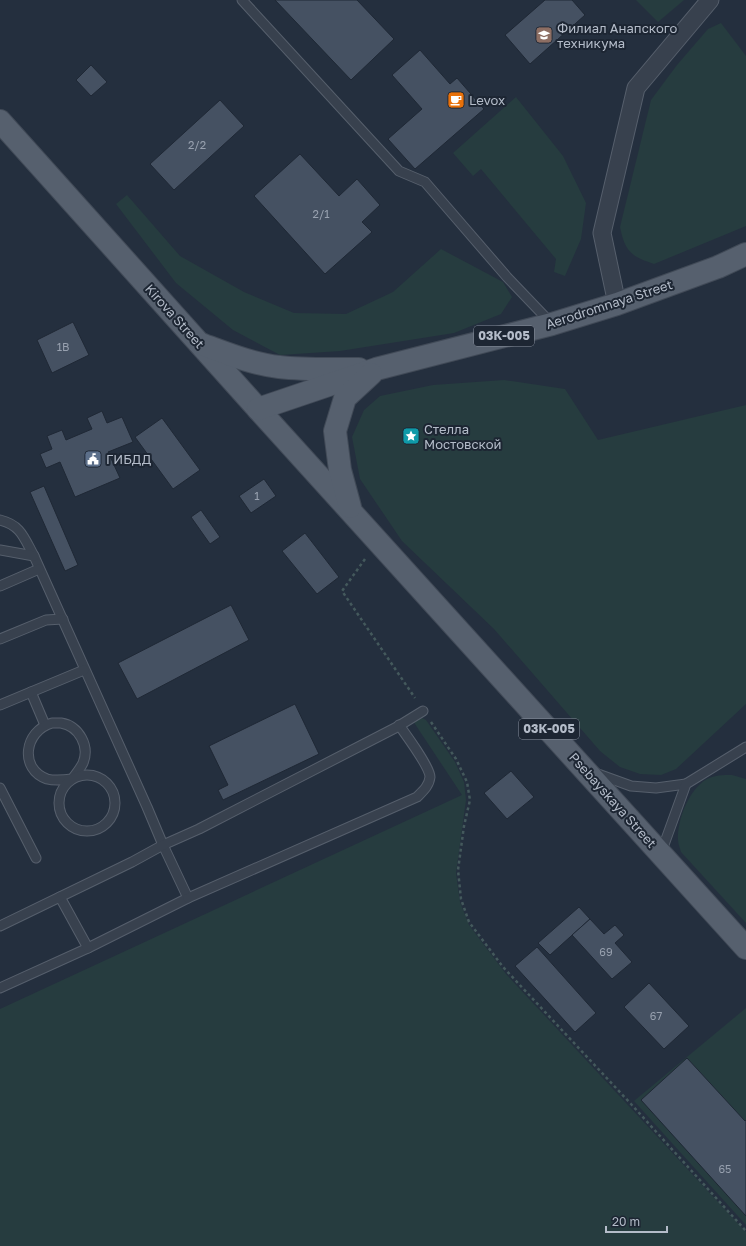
<svg xmlns="http://www.w3.org/2000/svg" width="746" height="1246" font-family="'Golos Text',sans-serif">
<style>
.green{fill:#263c3f}
.building{fill:#455162;stroke:#1f2835}
.lines{fill:none;stroke-linecap:round;stroke-linejoin:round}
.lane-casing{stroke:#565f6c;stroke-width:11}
.street-casing{stroke:#565f6c;stroke-width:19}
.primary-casing{stroke:#414a57;stroke-width:24}
.path{stroke:#44595c;stroke-width:2.5;stroke-dasharray:3 3;stroke-linecap:butt}
.lane{stroke:#38414e;stroke-width:9}
.street{stroke:#38414e;stroke-width:17}
.primary{stroke:#56606e;stroke-width:22}
.labels{text-anchor:middle;stroke-width:4;stroke-linejoin:round;paint-order:stroke}
.number-label{font-size:11px;fill:#98a1af}
.shield{fill:#1d2633;stroke:#878f9c;stroke-width:1}
.shield-label{font-size:12px;font-weight:bold;fill:#b4bcc9}
.poi-label{font-size:13px;fill:#b4bcc9;stroke:#1d2633;text-anchor:start}
.street-label{font-size:13px;fill:#b4bcc9;stroke:#1d2633}
</style>
<rect width="100%" height="100%" fill="#242f3e"/>
<g class="green">
<polygon points="636,0 684,0 658,22"/>
<path d="M721,23L746,56V226L654,264C630,256 625,251 620,227L651,100L677,65L708,29Z"/>
<polygon points="516,97 563,156 586,203 581,239 565,276 554,272 556,259 481,169 473,176 453,153"/>
<polygon points="127,195 180,256 244,292 294,313 346,314 393,292 441,249 503,282 512,297 501,314 454,333 340,351 280,355 233,330 176,283 116,204"/>
<polygon points="504,380 565,389 598,440 746,405 746,704 676,769 661,775 640,774 620,767 600,751 494,629 402,541 360,479 352,437 364,410 380,396 433,385"/>
<polygon points="422,718 426,720 455,762 464,782 466,800 456,873 460,902 469,925 506,974 746,1232 746,1246 0,1246 0,1009 462,795 413,721"/>
<path d="M732,775L746,779V923L681,852C680,848 678,844 678,840C677,820 689,789 707,779C715,775 723,775 732,775Z"/>
<polygon points="746,1008 746,1225 634,1101"/>
</g>
<g class="building">
<polygon points="275,0 357,0 394,39 351,80"/>
<polygon points="545,0 572,0 585,15 530,64 505,35"/>
<polygon points="420,50 450,84 457,78 484,109 415,169 388,139 422,109 392,75"/>
<polygon points="91,65 107,82 91,96 76,80"/>
<polygon points="220,100 244,126 174,190 150,164"/>
<polygon points="300,154 339,196 357,179 380,205 362,222 372,232 325,274 254,196"/>
<polygon points="73,322 89,355 52,373 37,340"/>
<polygon points="102,411 107,423 122,417 133,442 108,452 120,478 75,497 60,462 46,468 40,454 52,449 47,436 62,430 66,440 92,429 87,418"/>
<polygon points="162,418 200,470 173,489 135,437"/>
<polygon points="264,479 276,496 251,513 239,496"/>
<polygon points="44,486 78,565 65,571 30,492"/>
<polygon points="201,510 220,537 210,544 191,517"/>
<polygon points="305,533 339,577 317,594 282,551"/>
<polygon points="231,605 249,640 137,699 118,663"/>
<polygon points="295,704 319,754 223,800 218,790 228,785 209,746"/>
<polygon points="511,771 534,797 507,819 484,793"/>
<polygon points="579,907 590,919 550,955 538,943"/>
<polygon points="590,919 604,934 615,925 624,935 615,943 632,962 612,979 572,935"/>
<polygon points="537,947 596,1013 575,1032 515,966"/>
<polygon points="649,983 689,1026 664,1049 624,1007"/>
<polygon points="687,1058 745,1121 746,1120 746,1216 641,1100"/>
</g>
<g class="lines">
<g class="lane-casing">
<g id="lane">
<polyline points="242,0 399,171 425,182 507,277 551,323"/>
<path d="M0,520C21,525 24,538 34,556L147,807L163,845L188,898L88,948L0,988"/>
<polyline points="0,550 34,556"/>
<polyline points="0,586 39,569"/>
<polyline points="0,639 46,620 63,619"/>
<polyline points="31,692 45,725"/>
<polyline points="0,705 84,670"/>
<path d="M52,723C55,723 59,723 61,723C79,726 90,746 83,763C80,769 76,774 72,779C64,780 55,781 47,779C19,769 24,731 52,723Z"/>
<polyline points="595,773 631,786 656,788 686,784"/>
<circle cx="87" cy="803" r="28"/>
<polyline points="0,788 36,858"/>
<polyline points="661,853 686,784 746,747"/>
<polyline points="60,897 88,948"/>
<path d="M188,898L417,797C423,791 429,786 430,777C430,767 406,735 399,725"/>
<polyline points="0,926 132,862 163,845 199,829 397,727 423,711"/>
</g>
</g>
<g class="street-casing">
<polyline id="street" points="617,304 602,233 636,88 710,0"/>
</g>
<g class="primary-casing">
<g id="primary">
<polyline points="0,121 258,409 746,948"/>
<path d="M201,344C226,353 252,364 279,367C305,370 332,369 359,369"/>
<polyline points="258,409 376,369 552,324 617,304 718,267 746,254"/>
<polyline points="350,507 340,470 335,431 345,398 371,374"/>
</g>
</g>
<g class="path">
<polyline points="365,559 342,591 415,698"/>
<polyline points="431,722 456,759 467,782 470,800 464,826 458,870 461,899 469,922 503,967 631,1104 746,1231"/>
</g>
<use href="#lane" class="lane"/>
<use href="#street" class="street"/>
<use href="#primary" class="primary"/>
</g>
<defs>
<g id="university-square" transform="scale(0.9)"><rect x="-9" y="-9" width="18" height="18" rx="4" fill="#8d6e63" stroke="#1d2633"/><path d="M0-5L7-2L0 1L-7-2ZM-4 1L0 2.5L4 1V4Q0 6-4 4Z" fill="#fff"/></g>
<g id="cafe-square" transform="scale(0.9)"><rect x="-9" y="-9" width="18" height="18" rx="4" fill="#e8710a" stroke="#1d2633"/><path d="M-5.5-4.5H6V0H3Q3 3.5 0 3.5H-2.5Q-5.5 3.5-5.5 0ZM3-3.2v2h1.7v-2ZM-6 4.5H4V6H-6Z" fill="#fff"/></g>
<g id="sight-square" transform="scale(0.9)"><rect x="-9" y="-9" width="18" height="18" rx="4" fill="#0f9aa8" stroke="#1d2633"/><path d="M0-6L1.8-2.2L6-1.7L2.9 1.2L3.7 5.4L0 3.3L-3.7 5.4L-2.9 1.2L-6-1.7L-1.8-2.2Z" fill="#fff"/></g>
<g id="civic-square" transform="scale(0.9)"><rect x="-9" y="-9" width="18" height="18" rx="4" fill="#5c6f8a" stroke="#1d2633"/><path d="M-.6-6.5H3V-4.5H.6V-3L4-1V1h2V6H-6V1h2V-1L-.6-3ZM-1.2 2.5V6h2.4V2.5Z" fill="#fff"/></g>
</defs>
<g fill-rule="evenodd">
<use href="#university-square" x="544" y="35"/>
<use href="#cafe-square" x="456" y="100"/>
<use href="#sight-square" x="411" y="436"/>
<use href="#civic-square" x="93" y="459"/>
</g>
<g class="labels">
<g class="number-label">
<text x="197" y="149">2/2</text>
<text x="321" y="218">2/1</text>
<text x="63" y="351">1В</text>
<text x="257" y="500">1</text>
<text x="606" y="956">69</text>
<text x="656" y="1020">67</text>
<text x="725" y="1173">65</text>
</g>
<g class="shield">
<rect x="474" y="326" width="60" height="20" rx="3"/>
<rect x="519" y="719" width="60" height="20" rx="3"/>
</g>
<g class="shield-label">
<text x="504" y="340">03К-005</text>
<text x="549" y="733">03К-005</text>
</g>
<g class="poi-label">
<text x="557" y="33">Филиал Анапского<tspan x="557" dy="15">техникума</tspan></text>
<text x="469" y="105">Levox</text>
<text x="424" y="434">Стелла<tspan x="424" dy="15">Мостовской</tspan></text>
<text x="106" y="464">ГИБДД</text>
</g>
<g class="street-label">
<text transform="translate(609 304) rotate(-18)" y="5">Aerodromnaya Street</text>
<text transform="translate(175 316) rotate(48)" y="5">Kirova Street</text>
<text transform="translate(613 800) rotate(48)" y="5">Psebayskaya Street</text>
</g>
</g>
<path d="M606 1226v6h61v-6" fill="none" stroke="#b4bcc9" stroke-width="2"/>
<text x="612" y="1226" font-size="12" fill="#b4bcc9" stroke="#1d2633" stroke-width="3" paint-order="stroke">20 m</text>
</svg>
